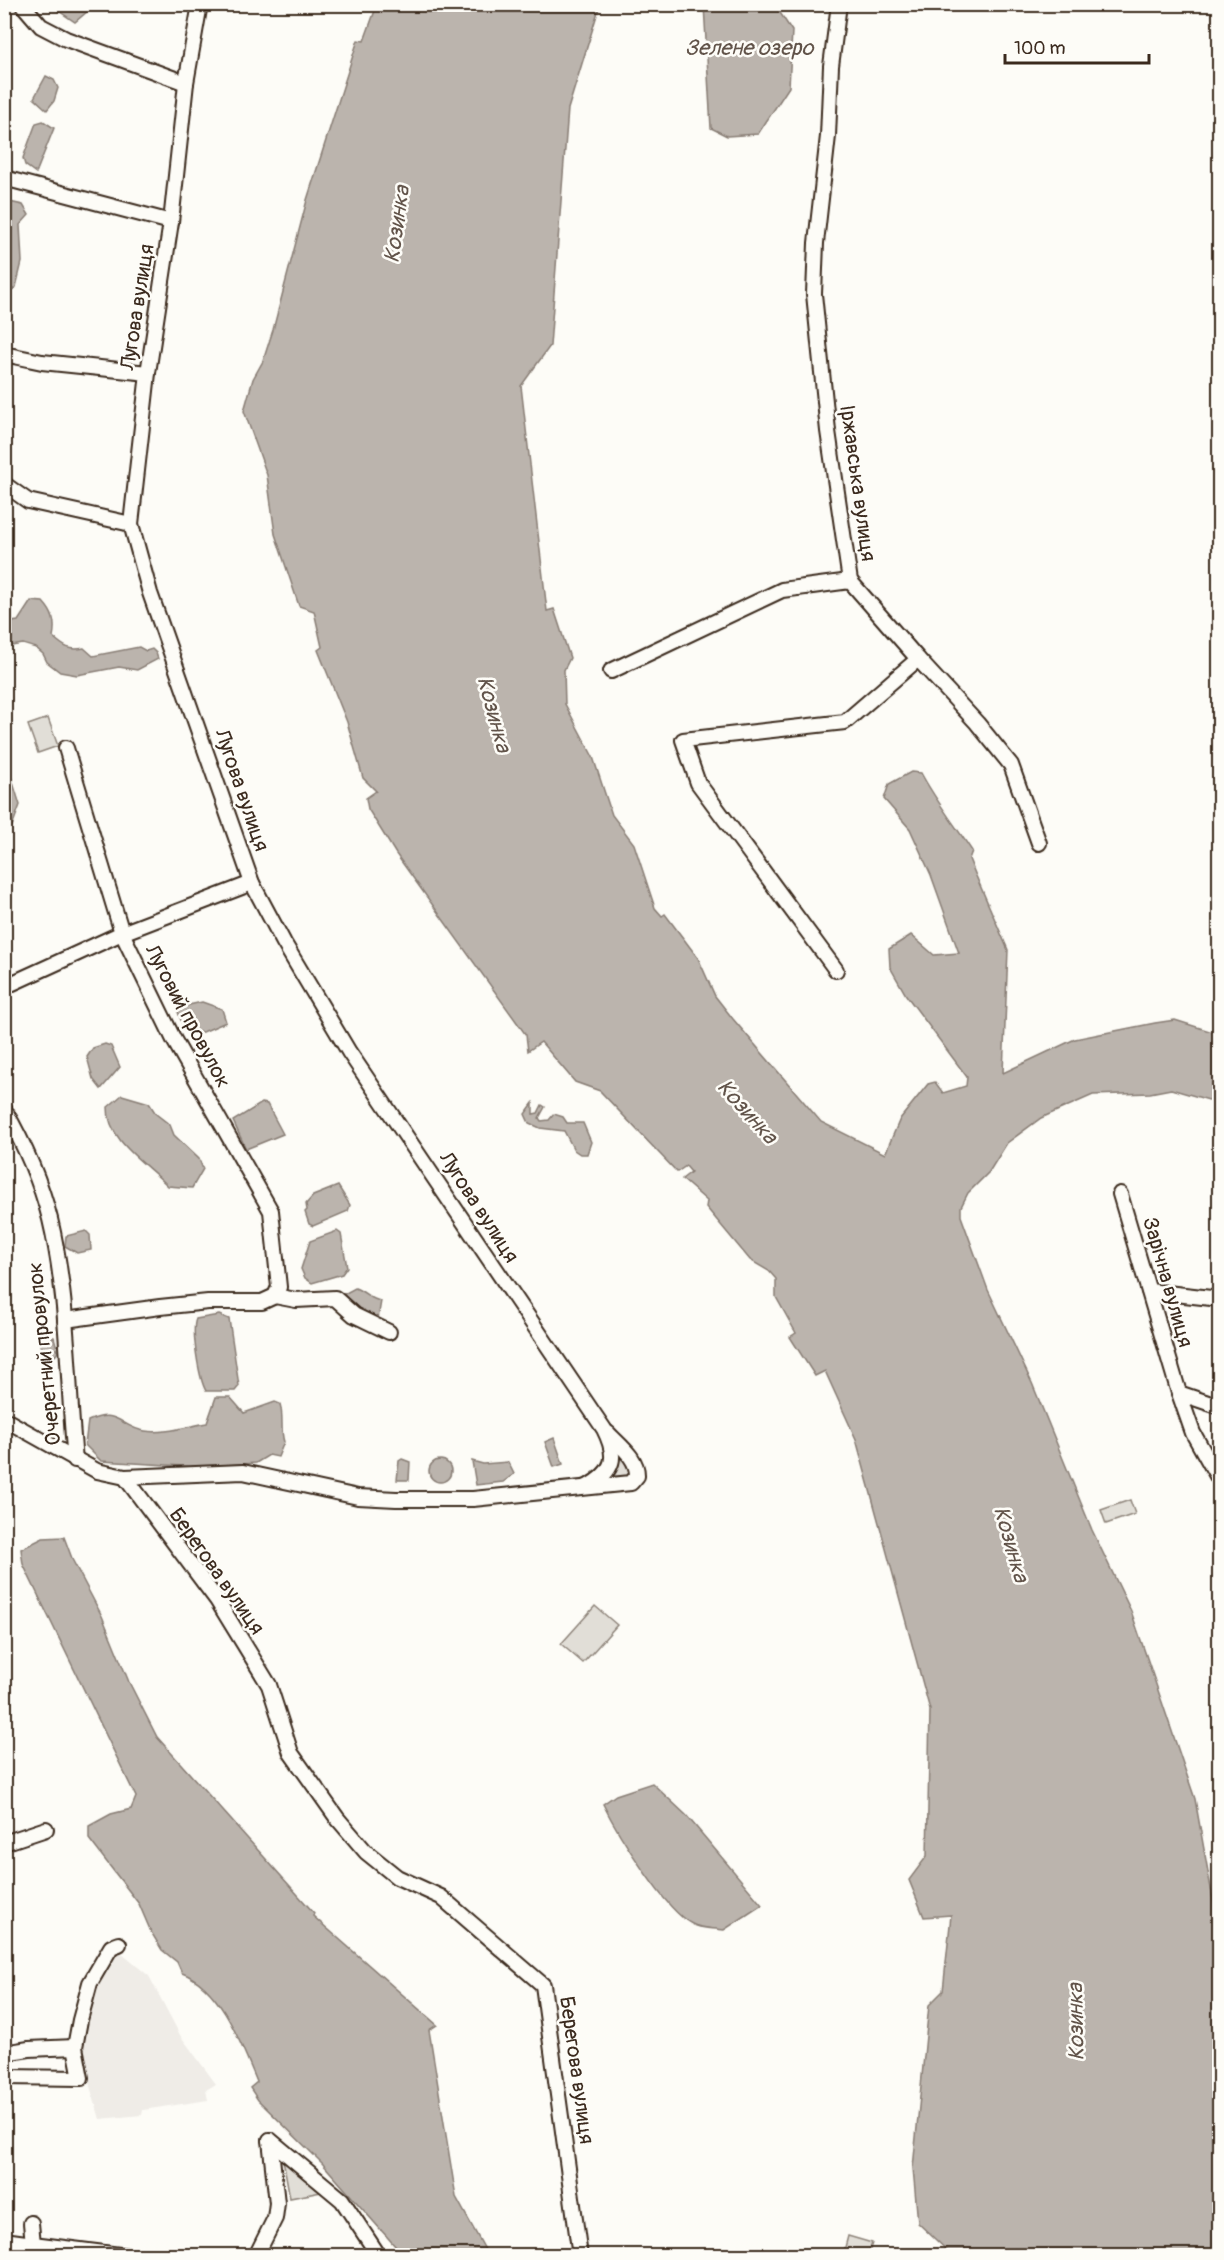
<svg xmlns="http://www.w3.org/2000/svg" width="1224" height="2260" font-family="Pangolin,sans-serif">
<style>
.built{fill:#efece7}
.green{fill:#e1ded7;stroke:#8e847a;stroke-width:1.5}
.water{fill:#bbb4ad;stroke:#887d74;stroke-width:1.5}
.lines{fill:none;stroke-linecap:round;stroke-linejoin:round}
.minor-casing{stroke:#3b2a1e;stroke-width:18}
.minor{stroke:#fdfcf7;stroke-width:14}
.labels{text-anchor:middle;stroke-width:5;stroke-linejoin:round;paint-order:stroke}
.street-label{font-size:21px;fill:#3b2a1e;stroke:#fdfcf7}
.water-label{font-size:22px;font-style:italic;fill:#615349;stroke:#fdfcf7}
</style>
<rect width="100%" height="100%" fill="#fdfcf7"/>
<filter id="ink" filterUnits="userSpaceOnUse"><feTurbulence type="fractalNoise" baseFrequency=".0167" numOctaves="2"/><feDisplacementMap in="SourceGraphic" scale="12" xChannelSelector="R" yChannelSelector="G"/><feConvolveMatrix kernelMatrix="1 2 1 2 8 2 1 2 1" color-interpolation-filters="sRGB"/></filter>
<g filter="url(#ink)">
<polygon class="built" points="116,1949 149,1976 180,2035 216,2084 206,2090 208,2100 143,2110 142,2115 100,2119 82,2060 82,2027 92,1990"/>
<g class="green">
<polygon points="48,718 58,746 38,753 28,725"/>
<polygon points="618,1449 631,1473 630,1478 615,1483 609,1478 619,1461"/>
<polygon points="1130,1500 1135,1514 1106,1524 1101,1510"/>
<polygon points="595,1606 617,1625 583,1663 561,1644"/>
<polygon points="282,2154 326,2191 290,2198"/>
<polygon points="848,2236 872,2243 868,2255 843,2255"/>
</g>
<g class="water">
<polygon points="50,5 91,5 89,10 75,22"/>
<path d="M377,5H600L568,109L550,346L521,386L547,611L554,609L570,658L564,670L565,704L593,757L612,815L634,844L655,908L662,916L665,914L698,958L715,996L733,1019L821,1122L885,1154L900,1119L928,1084L935,1082L943,1093L966,1086L967,1077L906,995L890,967L889,949L911,935L934,955L959,953L931,875L910,829L884,799L889,784L911,772L921,773C936,801 955,825 972,851L969,859L976,876L1008,950L1003,1073L1075,1039L1155,1023L1175,1020L1219,1034V1103L1171,1089L1150,1093L1093,1095L1041,1118L1007,1143L989,1172L968,1193L961,1207V1216L988,1290L1032,1383L1092,1530L1131,1611L1195,1799L1219,1933V2255H952L918,2223L913,2168L929,2005L943,1991L951,1915L924,1917L909,1880L927,1856L930,1710L856,1439L825,1371L815,1376L790,1337L796,1333L776,1297V1279L769,1271L750,1260L706,1207L707,1201L682,1179L691,1172L686,1166L677,1172L600,1091L575,1082L541,1042L528,1051L526,1035L396,854L368,809L366,798L376,791L363,778L347,722L318,650L322,647L314,611L299,606L275,534L267,475L244,411L253,379L263,361L273,330L307,200L355,49L358,40L364,41Z"/>
<polygon points="704,5 775,5 792,31 789,87 758,134 727,136 711,128"/>
<polygon points="46,76 54,80 58,88 54,101 47,110 34,98"/>
<polygon points="43,121 54,128 36,173 25,165 23,158 36,123"/>
<polygon points="5,201 23,205 29,215 20,225 22,262 16,287 10,292 5,290"/>
<path d="M31,601L43,602C53,613 56,622 53,637C64,647 70,651 84,648L93,656L139,647L146,651L152,649L156,653L158,659L137,670L119,667L77,675L60,672L47,662L43,654L36,648L23,644L5,647V623L18,621Z"/>
<polygon points="4,754 20,805 11,829 5,831"/>
<polygon points="202,1002 222,1009 226,1022 203,1032 185,1031 178,1012 180,1007"/>
<polygon points="105,1044 111,1046 120,1067 101,1089 93,1079 87,1057 93,1048"/>
<path d="M122,1095L149,1103L156,1114L170,1125L174,1135L199,1159L203,1169L192,1188L168,1186C146,1163 107,1141 108,1107Z"/>
<polygon points="262,1103 267,1104 283,1134 246,1149 233,1121"/>
<polygon points="533,1103 533,1114 538,1113 542,1105 545,1107 539,1118 541,1121 549,1120 554,1114 563,1117 567,1123 583,1123 591,1142 587,1154 580,1154 574,1150 564,1131 540,1128 529,1123 525,1114"/>
<polygon points="338,1186 350,1205 348,1211 313,1226 309,1224 305,1212 307,1210 306,1204 313,1196"/>
<polygon points="86,1231 90,1235 91,1250 77,1253 65,1246 66,1236"/>
<polygon points="337,1231 341,1234 347,1267 342,1274 312,1283 305,1278 301,1269 310,1241"/>
<path d="M355,1288C366,1292 370,1300 381,1301L378,1319C362,1319 353,1305 344,1294Z"/>
<path d="M219,1315L229,1319L239,1386L235,1391H206C199,1379 191,1330 196,1319Z"/>
<polygon points="39,1337 54,1337 58,1352 55,1356 41,1350"/>
<path d="M216,1397H230L244,1413L275,1402L280,1404C284,1418 280,1429 284,1442L278,1457L269,1455L256,1463L200,1467L101,1461L85,1445L88,1421C119,1407 120,1428 145,1431C165,1434 188,1426 207,1423Z"/>
<polygon points="554,1438 563,1464 554,1467 545,1442"/>
<polygon points="402,1459 410,1462 409,1480 397,1480 399,1461"/>
<circle cx="440" cy="1471" r="11"/>
<polygon points="472,1461 483,1464 508,1462 514,1474 503,1482 476,1485"/>
<path d="M64,1537L73,1561L102,1616L129,1682L157,1737L314,1913L313,1916L437,2025L429,2030L456,2197L488,2255H403L322,2163L258,2100L250,2088L257,2082C242,2046 221,1987 182,1973L177,1962L162,1950L151,1932L139,1904L89,1839V1826L111,1814L131,1809L136,1797L23,1564L21,1549L43,1538Z"/>
<path d="M652,1783L686,1815L762,1905L724,1930C714,1928 700,1929 692,1924C665,1911 617,1832 603,1804L616,1795Z"/>
</g>
<g class="lines">
<g class="minor-casing">
<g id="minor">
<polyline points="22,4 41,26 66,39 186,83"/>
<path d="M200,4L186,83L171,222L148,373L131,524L150,593L252,883L284,943L349,1052L604,1429C618,1457 615,1471 587,1487"/>
<polyline points="4,178 171,222"/>
<polyline points="4,354 42,362 148,373"/>
<polyline points="4,484 28,501 131,524"/>
<polyline points="918,659 977,723 1011,765 1039,843"/>
<polyline points="611,671 782,590 850,581"/>
<polyline points="836,970 698,783 683,740 845,722 918,659 850,581 828,431 814,294 816,243 828,136 831,66 839,4"/>
<polyline points="4,987 122,933 252,883"/>
<path d="M4,1109C23,1142 41,1183 50,1219C69,1298 67,1380 75,1460"/>
<polyline points="1120,1194 1179,1393 1193,1433 1220,1481"/>
<polyline points="1149,1291 1220,1299"/>
<polyline points="275,1296 296,1300 335,1298 354,1315 389,1332"/>
<polyline points="65,1320 160,1307 208,1302 262,1302 275,1296 279,1287 271,1211 174,1040 122,933 66,748"/>
<polyline points="1179,1393 1220,1407"/>
<path d="M4,1419L97,1471L125,1477L243,1472L358,1497L396,1499H473L631,1483L637,1476C638,1458 619,1445 608,1433"/>
<polyline points="125,1477 217,1600 269,1685 291,1753 337,1818 366,1852 397,1877 441,1897 543,1985 580,2256"/>
<polyline points="4,1843 46,1829"/>
<polyline points="4,2053 29,2049 75,2047"/>
<polyline points="4,2077 81,2078 75,2047 80,2020 90,1983 111,1947 119,1944"/>
<polyline points="270,2140 342,2200 379,2256"/>
<polyline points="31,2223 33,2244 128,2256"/>
<polyline points="4,2240 33,2244"/>
<polyline points="256,2256 275,2218 277,2203 270,2140"/>
</g>
</g>
<use href="#minor" class="minor"/>
</g>
</g>
<g class="labels">
<g class="street-label">
<text transform="translate(137 307) rotate(-81)" y="7">Лугова вулиця</text>
<text transform="translate(858 483) rotate(82)" y="7">Іржавська вулиця</text>
<text transform="translate(242 790) rotate(71)" y="7">Лугова вулиця</text>
<text transform="translate(188 1016) rotate(62)" y="7">Луговий провулок</text>
<text transform="translate(479 1207) rotate(57)" y="7">Лугова вулиця</text>
<text transform="translate(1168 1282) rotate(74)" y="7">Зарічна вулиця</text>
<text transform="translate(44 1354) rotate(-96)" y="7">Очеретний провулок</text>
<text transform="translate(217 1571) rotate(55)" y="7">Берегова вулиця</text>
<text transform="translate(577 2070) rotate(82)" y="7">Берегова вулиця</text>
</g>
<g class="water-label">
<text x="749" y="55">Зелене озеро</text>
<text transform="translate(396 224) rotate(-82)" y="8">Козинка</text>
<text transform="translate(495 714) rotate(75)" y="8">Козинка</text>
<text transform="translate(748 1111) rotate(48)" y="8">Козинка</text>
<text transform="translate(1012 1544) rotate(74)" y="8">Козинка</text>
<text transform="translate(1075 2022) rotate(-91)" y="8">Козинка</text>
</g>
</g>
<rect width="1224" height="2260" fill="none" stroke="#fdfcf7" stroke-width="24"/>
<rect x="12" y="12" width="1200" height="2236" fill="none" stroke="#3b2a1e" stroke-width="2" filter="url(#ink)"/>
<path d="M1005 54v9h144v-9" fill="none" stroke="#3b2a1e" stroke-width="3"/>
<text x="1014" y="54" font-size="18" fill="#3b2a1e" stroke="#fdfcf7" stroke-width="4.5" paint-order="stroke">100 m</text>
</svg>
